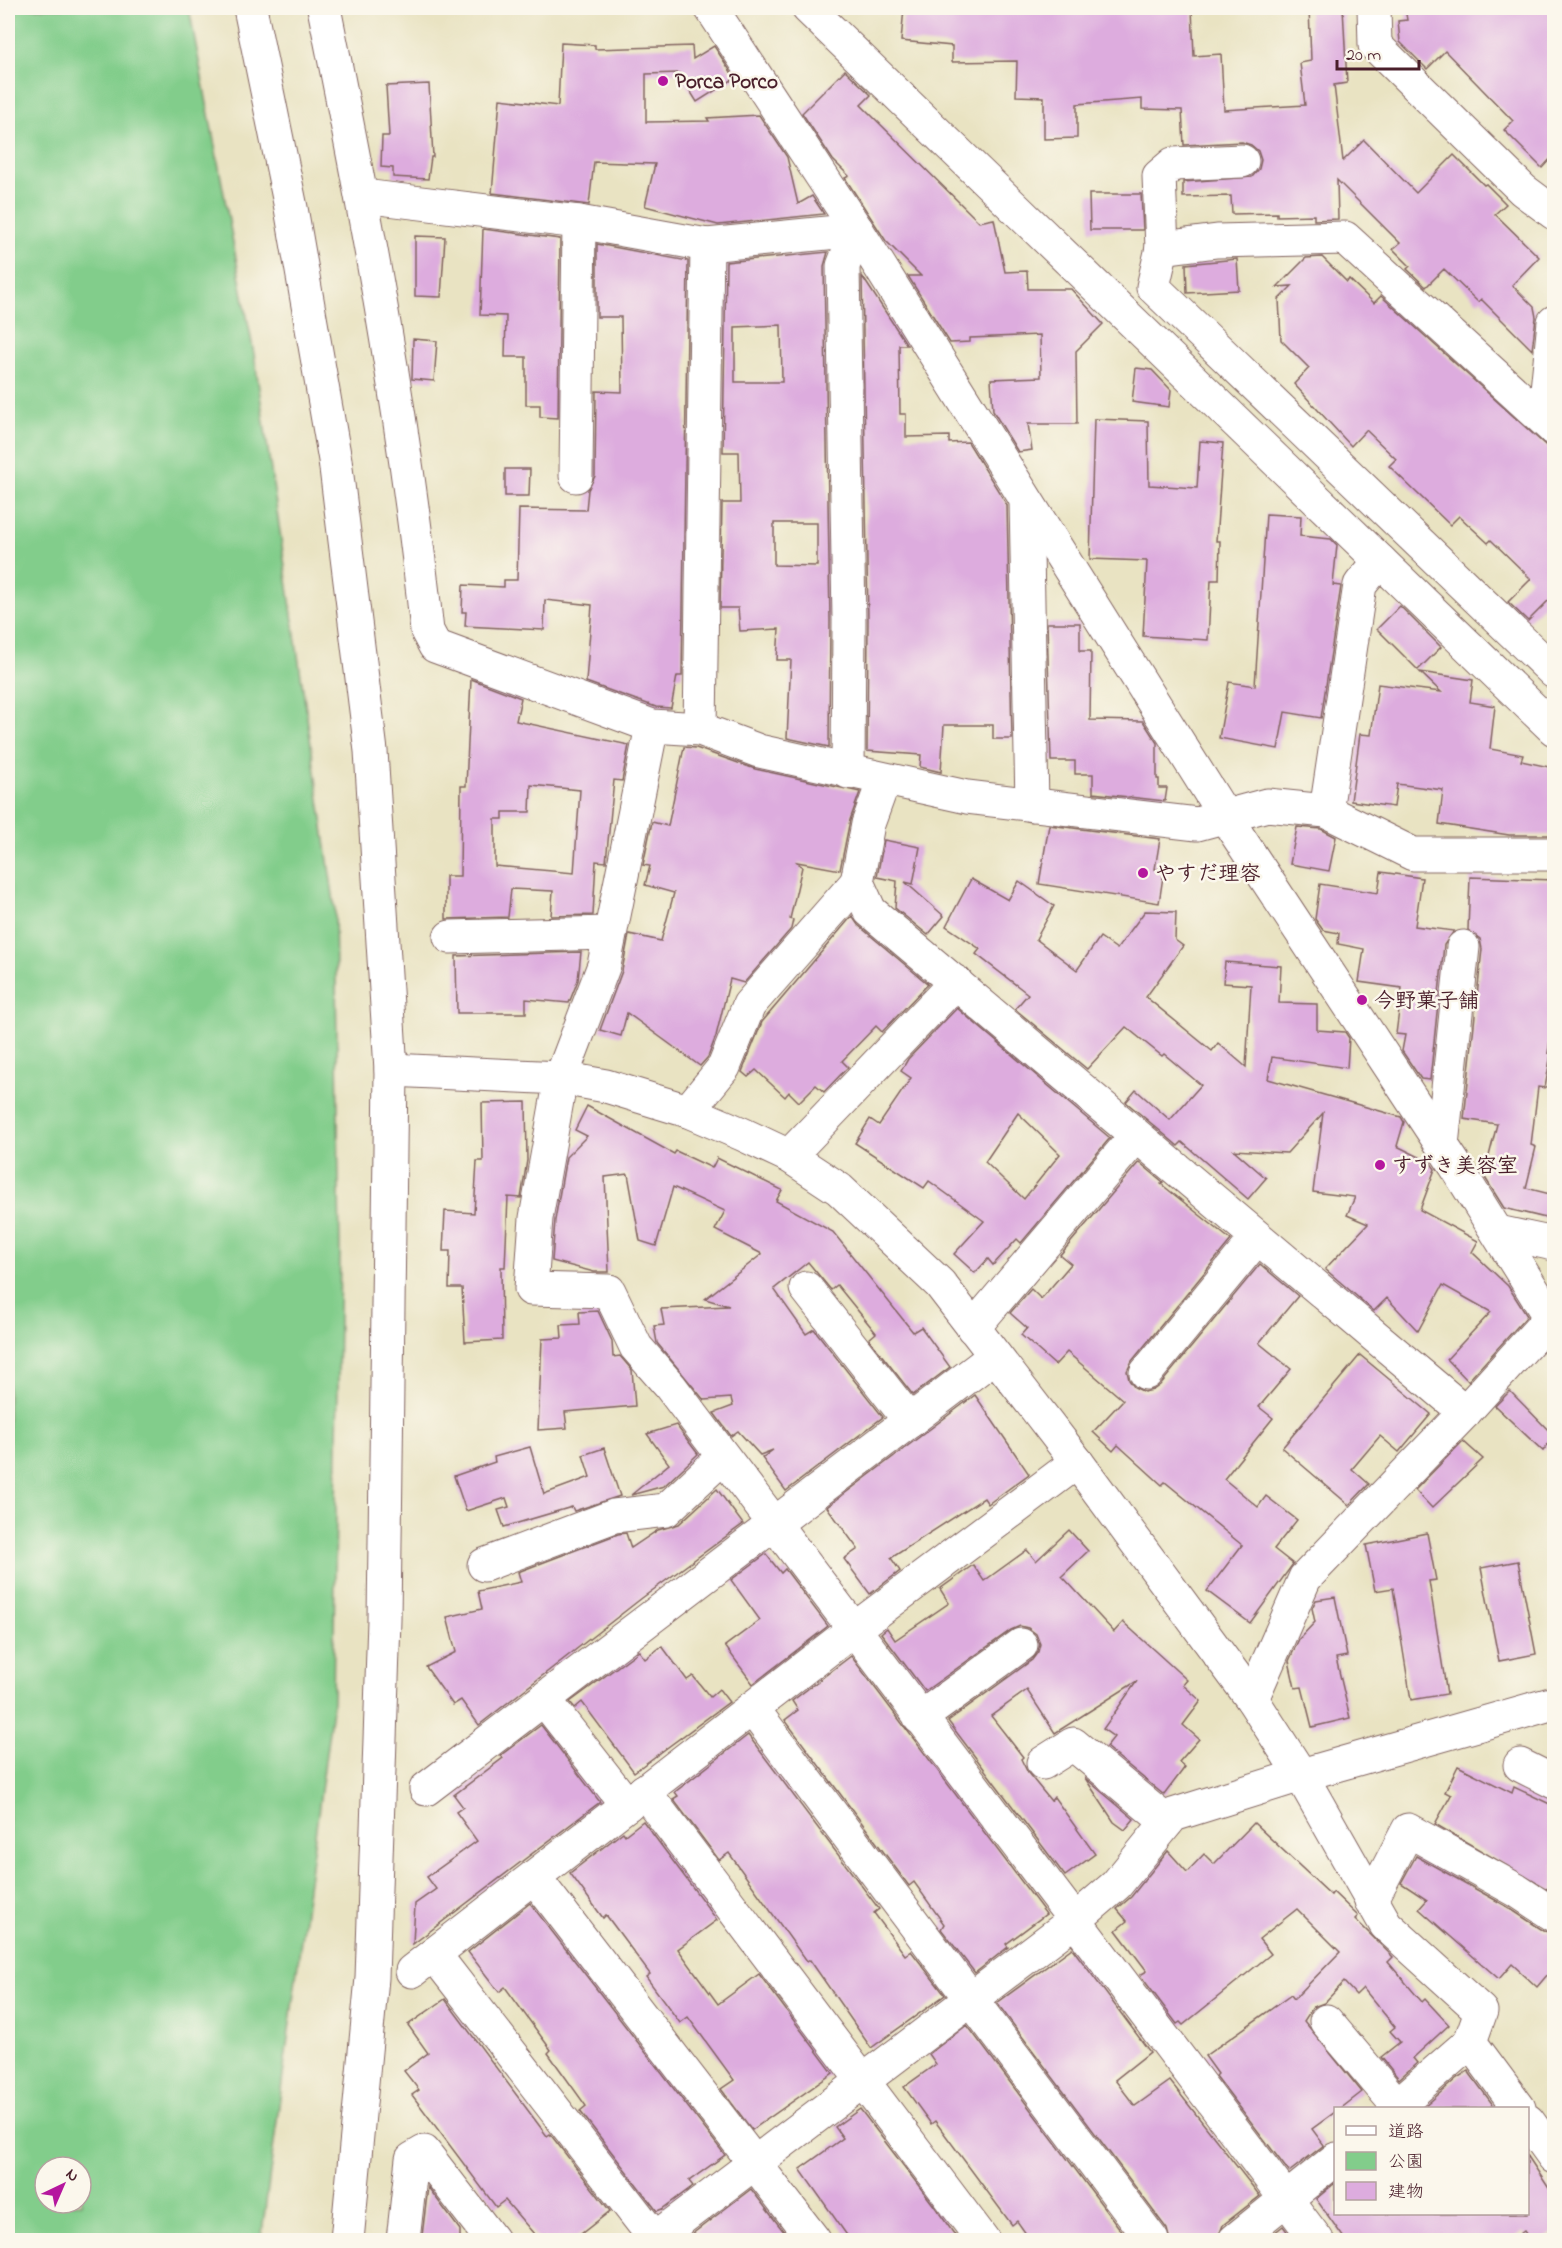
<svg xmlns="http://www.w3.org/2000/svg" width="1562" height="2248" font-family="'Indie Flower','Klee One',sans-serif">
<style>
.green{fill:#82cd8b;stroke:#66765b;stroke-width:1.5;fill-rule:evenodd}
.building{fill:#ddacde;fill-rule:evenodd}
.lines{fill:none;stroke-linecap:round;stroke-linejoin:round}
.minor-casing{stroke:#826460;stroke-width:35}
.minor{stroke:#fff;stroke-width:33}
.poi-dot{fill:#b5179e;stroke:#fbf7ec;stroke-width:2}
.labels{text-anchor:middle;stroke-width:5;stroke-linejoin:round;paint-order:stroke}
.poi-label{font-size:21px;font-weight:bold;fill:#4a1f2b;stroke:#fbf7ec;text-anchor:start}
</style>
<rect width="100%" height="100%" fill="#fbf7ec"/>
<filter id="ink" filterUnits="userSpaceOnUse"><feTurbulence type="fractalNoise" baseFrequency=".0167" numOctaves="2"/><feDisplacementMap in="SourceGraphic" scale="12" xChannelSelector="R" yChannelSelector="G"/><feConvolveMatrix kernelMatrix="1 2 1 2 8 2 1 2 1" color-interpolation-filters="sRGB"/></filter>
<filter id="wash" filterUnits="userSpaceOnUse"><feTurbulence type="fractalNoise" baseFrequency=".008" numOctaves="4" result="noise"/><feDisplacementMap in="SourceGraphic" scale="24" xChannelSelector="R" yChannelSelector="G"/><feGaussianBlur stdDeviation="1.35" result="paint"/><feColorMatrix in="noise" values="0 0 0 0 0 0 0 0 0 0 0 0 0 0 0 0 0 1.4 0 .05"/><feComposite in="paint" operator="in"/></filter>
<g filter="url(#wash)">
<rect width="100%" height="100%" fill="#e9e3c2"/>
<path class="green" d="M8,8H189L254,354L335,909L340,1253L333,1701L261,2240H8ZM45,2167H81V2203H45Z"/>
<g id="blocks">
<g class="building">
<polygon points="904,8 1192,8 1194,56 1221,54 1224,110 1305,105 1300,63 1311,61 1309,8 1343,8 1347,83 1334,85 1343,161 1364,140 1416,193 1454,155 1484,185 1486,184 1506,204 1495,214 1539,257 1512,285 1534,307 1536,317 1532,350 1481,299 1478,302 1444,269 1426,287 1407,269 1410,266 1393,249 1400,243 1337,180 1338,219 1314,220 1314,215 1277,216 1277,213 1232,214 1231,196 1183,197 1183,182 1252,177 1259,169 1261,160 1258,151 1251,145 1242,142 1184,145 1182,110 1142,109 1142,99 1077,104 1077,138 1044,139 1044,97 1016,96 1017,61 952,62 952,46 901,41"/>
<polygon points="1405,8 1554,8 1554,155 1542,168 1504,130 1513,121 1445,51 1427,69 1400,42 1398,21 1407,20"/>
<polygon points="561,43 595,45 595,49 692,46 693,59 714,46 735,78 697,102 679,73 646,74 646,122 709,121 707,118 759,115 787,157 798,204 812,196 824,214 718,225 645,206 655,164 594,162 589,205 492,193 500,99 558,106"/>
<polygon points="845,70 871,95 861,105 979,222 994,219 1005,272 1027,271 1028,289 1071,289 1103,324 1076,351 1077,424 1028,424 1032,450 1018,452 993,411 991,379 1041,377 1040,335 970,338 970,342 950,343 908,276 921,276 886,241 845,178 849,176 833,160 802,113"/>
<polygon points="429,84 433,157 431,157 428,179 393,177 393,168 381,167 382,136 389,136 386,86"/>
<polygon points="1089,194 1141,194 1143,230 1090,230"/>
<polygon points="483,229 560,239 558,418 540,417 540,405 526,405 526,357 505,357 506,316 480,315"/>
<polygon points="415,236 445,237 441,297 415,296"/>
<polygon points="597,244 688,261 682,676 677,676 671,708 656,707 586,682 592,605 545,600 544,630 465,626 466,612 462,612 463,585 504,587 504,580 517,580 519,509 586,510 588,490 595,476 596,391 622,392 621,317 597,317"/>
<path d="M828,252L824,266L830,620L829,747L787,738L791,660H777L779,629L740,631L738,608H720L722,503H740L739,452H723L726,262ZM781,325L782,382H735V327ZM774,523H817V566L774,565Z"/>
<polygon points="1322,257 1347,282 1349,279 1374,303 1381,296 1554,453 1554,602 1551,598 1528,621 1508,602 1531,579 1491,540 1488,543 1459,516 1450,525 1389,466 1396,459 1366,430 1351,446 1294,384 1309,368 1281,340 1279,299 1292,286 1277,287 1306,258"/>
<polygon points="1237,259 1239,290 1187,293 1186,264"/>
<polygon points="862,276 907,345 899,345 900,414 906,414 906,437 949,436 949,443 968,442 1007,505 1012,739 993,739 993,725 944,725 941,772 920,767 921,755 867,751 868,620"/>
<polygon points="413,339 437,341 434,381 412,379"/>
<polygon points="1136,368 1152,370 1171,390 1169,407 1132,402"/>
<polygon points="1094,419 1148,421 1149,485 1197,488 1200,441 1223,443 1216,541 1220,541 1219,580 1211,580 1208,640 1143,636 1147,561 1090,559"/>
<polygon points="505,469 530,469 529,496 505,496"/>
<polygon points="1266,514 1301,516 1300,536 1331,539 1337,545 1333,585 1341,586 1321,718 1285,712 1278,749 1219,738 1229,682 1255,686"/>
<polygon points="1400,606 1441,647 1418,670 1377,629"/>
<polygon points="1047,623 1080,623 1080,651 1091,651 1090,720 1143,721 1157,743 1157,779 1159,779 1159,788 1167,788 1165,801 1093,793 1093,774 1075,774 1075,761 1051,761"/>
<polygon points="1420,672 1473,680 1470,702 1495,706 1490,749 1523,755 1521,761 1554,768 1554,835 1509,835 1439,824 1443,790 1397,784 1394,807 1351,801 1360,734 1371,735 1378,684 1441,692"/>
<path d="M471,679L521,698L516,721L629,745L622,781L614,780L606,862L596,861L593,915L551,916L553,891L511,889L508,917L446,919V876H460L461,786H466ZM531,785L580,790L574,873L495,866V819H503V812H530Z"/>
<polygon points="684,747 696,748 755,769 860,792 850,820 840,870 797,862 802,867 790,919 793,920 791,929 744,983 730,979 716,1036 708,1057 700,1066 627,1013 621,1036 600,1030 622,971 629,934 661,941 674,893 645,885 650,866 643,865 652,822 668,826"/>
<polygon points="1049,825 1160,839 1155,869 1164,870 1159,903 1039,884"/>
<polygon points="1297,827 1321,829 1336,837 1329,871 1290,864"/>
<polygon points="884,840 920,847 913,884 905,882 944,916 928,935 895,908 897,881 877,877"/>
<polygon points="1381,872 1422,878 1415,926 1454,931 1444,945 1430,1080 1421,1079 1402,1051 1405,1035 1396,1034 1402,988 1359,982 1364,949 1338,944 1339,933 1323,930 1315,919 1320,884 1378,893"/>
<polygon points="1470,877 1554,880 1554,1013 1548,1053 1551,1054 1545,1088 1538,1087 1531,1145 1536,1147 1526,1188 1554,1195 1550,1219 1504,1208 1484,1176 1497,1124 1464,1119 1482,949 1480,939 1468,930"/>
<polygon points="971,879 1008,900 1019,881 1054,906 1036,939 1077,970 1100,937 1117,949 1145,911 1176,912 1175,940 1183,946 1146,997 1212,1051 1218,1043 1246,1067 1251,985 1223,983 1225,962 1281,966 1279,1003 1317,1004 1317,1030 1345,1032 1349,1038 1347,1068 1272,1057 1268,1079 1401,1117 1404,1122 1397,1146 1430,1162 1435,1169 1420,1210 1478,1241 1472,1252 1508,1286 1527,1316 1468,1381 1447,1359 1491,1312 1443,1285 1418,1331 1387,1298 1374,1311 1325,1269 1368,1224 1347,1215 1355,1197 1313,1192 1323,1113 1287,1153 1234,1150 1266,1178 1248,1199 1182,1142 1178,1146 1126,1102 1136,1090 1170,1120 1201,1085 1164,1054 1162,1056 1126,1027 1087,1069 1015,1009 1028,994 976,954 980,949 946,926"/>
<polygon points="852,916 858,925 928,984 882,1032 876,1026 842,1061 848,1067 824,1092 816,1085 799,1102 789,1092 785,1097 756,1070 748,1077 742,1072 762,1022"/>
<polygon points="581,952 578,980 569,1003 526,999 526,1013 457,1013 456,956"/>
<path d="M957,1008L1110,1138L1021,1243L1017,1239L993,1265L988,1259L975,1273L954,1254L984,1221L929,1181L924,1188L855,1143L870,1119L879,1125L911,1078L901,1071L908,1059ZM1018,1113L1060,1154L1024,1199L985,1162Z"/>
<polygon points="526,1102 527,1160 521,1198 508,1197 505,1267 501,1267 502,1340 465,1342 462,1288 449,1288 450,1251 443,1251 445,1211 474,1213 477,1161 483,1161 482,1103"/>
<polygon points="587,1106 674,1154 676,1151 712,1168 717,1158 782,1190 776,1201 833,1232 913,1332 921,1327 950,1367 913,1395 869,1339 876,1333 837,1285 831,1290 808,1262 774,1289 806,1334 814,1329 883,1417 786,1491 762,1458 773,1450 760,1455 738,1431 731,1436 714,1413 733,1406 731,1398 704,1400 657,1343 654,1326 664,1325 661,1309 729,1306 705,1299 762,1254 715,1230 725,1211 673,1187 656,1246 640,1241 628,1174 605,1177 609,1272 594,1272 552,1261 555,1220 566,1157 587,1136 575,1130"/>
<polygon points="1139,1162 1163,1182 1161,1184 1231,1240 1132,1361 1127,1371 1129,1380 1134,1387 1144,1392 1153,1390 1160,1385 1260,1264 1298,1296 1259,1343 1291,1369 1259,1407 1273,1418 1224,1479 1258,1507 1266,1496 1297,1520 1274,1549 1293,1564 1250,1623 1207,1591 1242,1545 1165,1482 1162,1485 1118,1445 1113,1451 1093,1432 1123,1400 1067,1352 1055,1365 1021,1335 1027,1328 1010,1313 1031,1289 1041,1299 1071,1264 1060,1255"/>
<polygon points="598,1311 612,1341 613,1357 620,1356 632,1370 635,1406 565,1412 567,1428 538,1430 542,1339 562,1338 561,1325 580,1324 579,1312"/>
<polygon points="1360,1355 1431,1414 1399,1452 1380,1436 1352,1469 1369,1484 1349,1505 1282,1448"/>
<polygon points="1510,1391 1554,1436 1543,1451 1495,1406"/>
<polygon points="975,1395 1029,1474 988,1504 984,1498 891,1558 900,1571 870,1594 844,1559 858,1549 827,1507"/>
<polygon points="676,1425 698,1454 664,1486 631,1495 669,1464 647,1434"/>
<polygon points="1463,1441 1483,1459 1432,1508 1415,1490"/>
<polygon points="530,1447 544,1494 590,1477 583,1455 604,1448 620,1496 574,1511 572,1507 504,1527 498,1510 509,1507 506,1498 466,1511 454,1476 495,1462 494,1457"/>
<polygon points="717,1489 743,1524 642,1598 479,1725 461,1700 453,1705 426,1667 456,1652 447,1617 482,1609 478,1591 521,1582 518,1572 618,1534 626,1533 631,1548 658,1530 679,1524"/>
<polygon points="1069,1530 1088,1551 1062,1576 1114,1632 1123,1622 1187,1680 1183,1685 1201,1701 1183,1725 1199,1739 1179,1762 1185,1767 1164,1795 1106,1747 1114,1737 1103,1729 1137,1681 1055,1733 1027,1690 991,1716 1023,1757 1021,1759 1028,1773 1051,1801 1054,1797 1095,1854 1065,1876 948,1721 1032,1660 1038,1652 1040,1644 1036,1634 1028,1628 1020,1626 1011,1630 925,1691 881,1633 887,1628 895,1640 949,1603 940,1589 973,1565 984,1581 1027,1550 1036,1561"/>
<polygon points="1427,1533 1436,1580 1429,1581 1447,1694 1411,1700 1393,1588 1375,1591 1366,1545"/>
<polygon points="766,1554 781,1573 785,1569 828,1626 753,1684 725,1646 760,1620 731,1580"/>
<polygon points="1518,1561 1536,1654 1499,1661 1481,1568"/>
<polygon points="1335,1597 1347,1656 1336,1658 1350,1718 1312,1727 1302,1687 1295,1688 1289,1661 1299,1639 1315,1622 1312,1608 1316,1600"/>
<polygon points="662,1646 687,1680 693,1676 710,1697 719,1689 729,1702 634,1772 582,1702 575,1708 570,1702 639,1651 645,1659"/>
<polygon points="851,1656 1046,1914 1006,1944 1008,1947 975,1973 941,1929 944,1924 914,1882 909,1886 785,1720 798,1710 792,1701"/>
<polygon points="541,1725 600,1802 413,1944 415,1904 436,1889 427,1877 477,1841 456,1812 463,1807 454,1795 503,1758 501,1755"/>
<polygon points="748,1735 879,1909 874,1913 905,1955 911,1951 945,1995 871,2048 810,1960 807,1962 729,1853 719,1860 673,1799 678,1796 675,1792"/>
<polygon points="1458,1766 1512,1793 1514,1787 1554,1806 1554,1893 1435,1824 1451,1795 1445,1792"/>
<polygon points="1085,1778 1134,1819 1125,1830 1114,1822"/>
<polygon points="643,1821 717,1920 678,1949 718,2004 759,1974 833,2073 752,2130 721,2089 734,2080 688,2017 680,2023 646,1977 650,1974 606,1915 603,1918 570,1873 623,1832 625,1835"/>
<polygon points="1254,1823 1331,1895 1333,1892 1358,1916 1355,1919 1393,1957 1388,1962 1422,2002 1425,1999 1449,2025 1413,2058 1417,2063 1399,2079 1381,2057 1400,2042 1390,2031 1395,2027 1363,1988 1356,1995 1344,1982 1324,2003 1313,2007 1304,2021 1362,2092 1340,2109 1335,2109 1335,2112 1312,2129 1324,2145 1289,2172 1216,2076 1218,2074 1205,2056 1291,1995 1294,1999 1340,1952 1297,1909 1259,1939 1271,1954 1183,2025 1180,2022 1177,2024 1140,1975 1147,1971 1116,1930 1127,1921 1117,1909 1131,1897 1168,1851 1187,1872 1204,1854 1214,1864"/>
<polygon points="1416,1856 1506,1906 1544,1931 1554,1933 1554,1967 1537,1987 1512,1964 1499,1979 1419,1909 1427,1900 1401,1883"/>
<polygon points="530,1903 725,2155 689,2181 693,2186 662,2209 657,2211 580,2111 586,2106 548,2053 551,2050 505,1987 499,1992 468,1952"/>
<polygon points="1072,1948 1150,2052 1115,2080 1135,2106 1170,2081 1260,2196 1223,2225 1217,2241 1170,2241 1167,2229 997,2003"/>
<polygon points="445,1999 547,2136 550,2134 610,2211 572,2241 540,2241 505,2200 496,2207 412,2095 419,2090 404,2071 428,2053 408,2025"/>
<polygon points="967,2025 1129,2241 1031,2241 1017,2221 1012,2225 935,2121 931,2124 904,2087 936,2064 929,2054"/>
<polygon points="1468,2071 1496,2109 1422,2109 1457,2078"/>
<polygon points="860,2109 935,2207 959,2241 851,2241 800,2169 843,2138 835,2127"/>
<polygon points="1527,2155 1554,2196 1554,2233 1543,2241 1531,2241 1524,2231 1510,2241 1346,2241 1316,2199 1335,2183 1335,2214 1527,2214"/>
<polygon points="428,2187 460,2230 460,2238 422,2236"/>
<polygon points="751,2189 791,2241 683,2241"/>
<polygon points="1283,2226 1294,2241 1264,2241"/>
</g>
</g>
</g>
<g filter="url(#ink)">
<use href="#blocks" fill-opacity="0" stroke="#826460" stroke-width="1.5"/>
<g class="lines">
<g class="minor-casing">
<g id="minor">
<polyline points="250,8 291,208 335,460 371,751 391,1070 384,1620 372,1978 347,2240"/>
<path d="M324,8C366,214 405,421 427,631L435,646L652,726L700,729L759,751L967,797L1197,824L1267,805L1326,811L1413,854H1554"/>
<polyline points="711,8 857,230 1224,815 1455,1165 1554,1324"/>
<polyline points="808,8 1554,729"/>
<polyline points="1374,8 1375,45 1523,190 1554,213"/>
<polyline points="1242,161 1173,164 1159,176 1162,248 1217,241 1345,238 1554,429"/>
<polyline points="363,196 579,222 707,245 857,230 843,266 849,620 848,772"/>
<polyline points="1162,248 1153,287 1554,672"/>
<polyline points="1544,419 1554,322"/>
<polyline points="576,476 579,222"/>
<polyline points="1026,501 1032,805"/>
<polyline points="652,726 604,965 561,1078 536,1218 531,1289 609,1291 636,1347 670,1386 1317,2240"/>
<polyline points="700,729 707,245"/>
<polyline points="884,780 868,824 857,882 870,911 1465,1412"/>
<polyline points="1326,811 1360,585 1380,561"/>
<polyline points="450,937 610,933"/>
<polyline points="391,1070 561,1078 606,1086 688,1111 742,1134 789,1156 839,1189 940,1284 1077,1462 1252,1699 1301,1775 1554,1703"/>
<polyline points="688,1111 724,1067 749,1005 857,882"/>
<polyline points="1442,1145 1463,947"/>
<polyline points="789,1156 956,982"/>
<polyline points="1498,1232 1554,1244"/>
<polyline points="806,1288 910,1421"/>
<polyline points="973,1328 1136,1136"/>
<polyline points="1146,1373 1257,1238"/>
<polyline points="484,1565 614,1516 666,1510 723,1457"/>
<polyline points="1252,1699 1305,1578 1465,1412 1550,1318"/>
<polyline points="752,1708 1152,2240"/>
<polyline points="920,1718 1021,1645"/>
<polyline points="1043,1763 1073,1744 1167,1822"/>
<polyline points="1520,1765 1554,1782"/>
<polyline points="426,1789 544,1699"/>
<polyline points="644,1791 983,2240"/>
<polyline points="627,1805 544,1699 995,1356"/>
<polyline points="534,1877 814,2240"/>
<polyline points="1371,1901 1408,1830 1516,1890 1554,1915"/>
<polyline points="434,1954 656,2240"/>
<polyline points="412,1971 853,1630 1077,1462"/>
<polyline points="1326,2021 1398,2106"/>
<polyline points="1394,2108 1470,2042"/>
<polyline points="1528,2121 1554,2157"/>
<polyline points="403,2240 412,2159 424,2152 492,2240"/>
<polyline points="653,2240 1074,1921 1116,1885 1173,1815 1301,1775 1386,1925 1481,2011 1470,2042 1519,2108"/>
<polyline points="1235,2240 1336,2159"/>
</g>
</g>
<use href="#minor" class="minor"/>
</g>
</g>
<g class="poi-dot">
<circle cx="663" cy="81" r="6"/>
<circle cx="1143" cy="873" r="6"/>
<circle cx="1362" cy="1000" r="6"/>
<circle cx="1380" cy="1165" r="6"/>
</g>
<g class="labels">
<g class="poi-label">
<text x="675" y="88">Porca Porco</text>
<text x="1155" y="880">やすだ理容</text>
<text x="1374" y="1007">今野菓子舗</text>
<text x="1392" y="1172">すずき美容室</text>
</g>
</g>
<rect width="1562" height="2248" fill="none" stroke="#fbf7ec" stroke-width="30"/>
<rect x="1334" y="2107" width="195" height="108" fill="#fbf7ec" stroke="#b4a19f" stroke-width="1.5"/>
<rect x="1346" y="2126" width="30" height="9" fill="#ffffff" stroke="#b4a19f" stroke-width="1.5"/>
<text x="1388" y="2137" font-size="18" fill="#4a1f2b">道路</text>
<rect x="1346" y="2152" width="30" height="18" fill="#82cd8b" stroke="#b4a19f" stroke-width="1.5"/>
<text x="1388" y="2167" font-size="18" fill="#4a1f2b">公園</text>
<rect x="1346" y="2182" width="30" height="18" fill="#ddacde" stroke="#b4a19f" stroke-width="1.5"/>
<text x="1388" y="2197" font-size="18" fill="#4a1f2b">建物</text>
<g transform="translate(63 2185) rotate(44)"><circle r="28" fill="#fbf7ec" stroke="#b4a19f" stroke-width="1.5"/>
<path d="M0-4.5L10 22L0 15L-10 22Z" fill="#b5179e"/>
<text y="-9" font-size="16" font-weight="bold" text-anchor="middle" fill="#4a1f2b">N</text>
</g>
<path d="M1337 60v9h82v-9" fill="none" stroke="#4a1f2b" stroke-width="3"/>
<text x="1346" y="60" font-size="18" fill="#4a1f2b" stroke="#fbf7ec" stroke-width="4.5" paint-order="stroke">20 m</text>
</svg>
